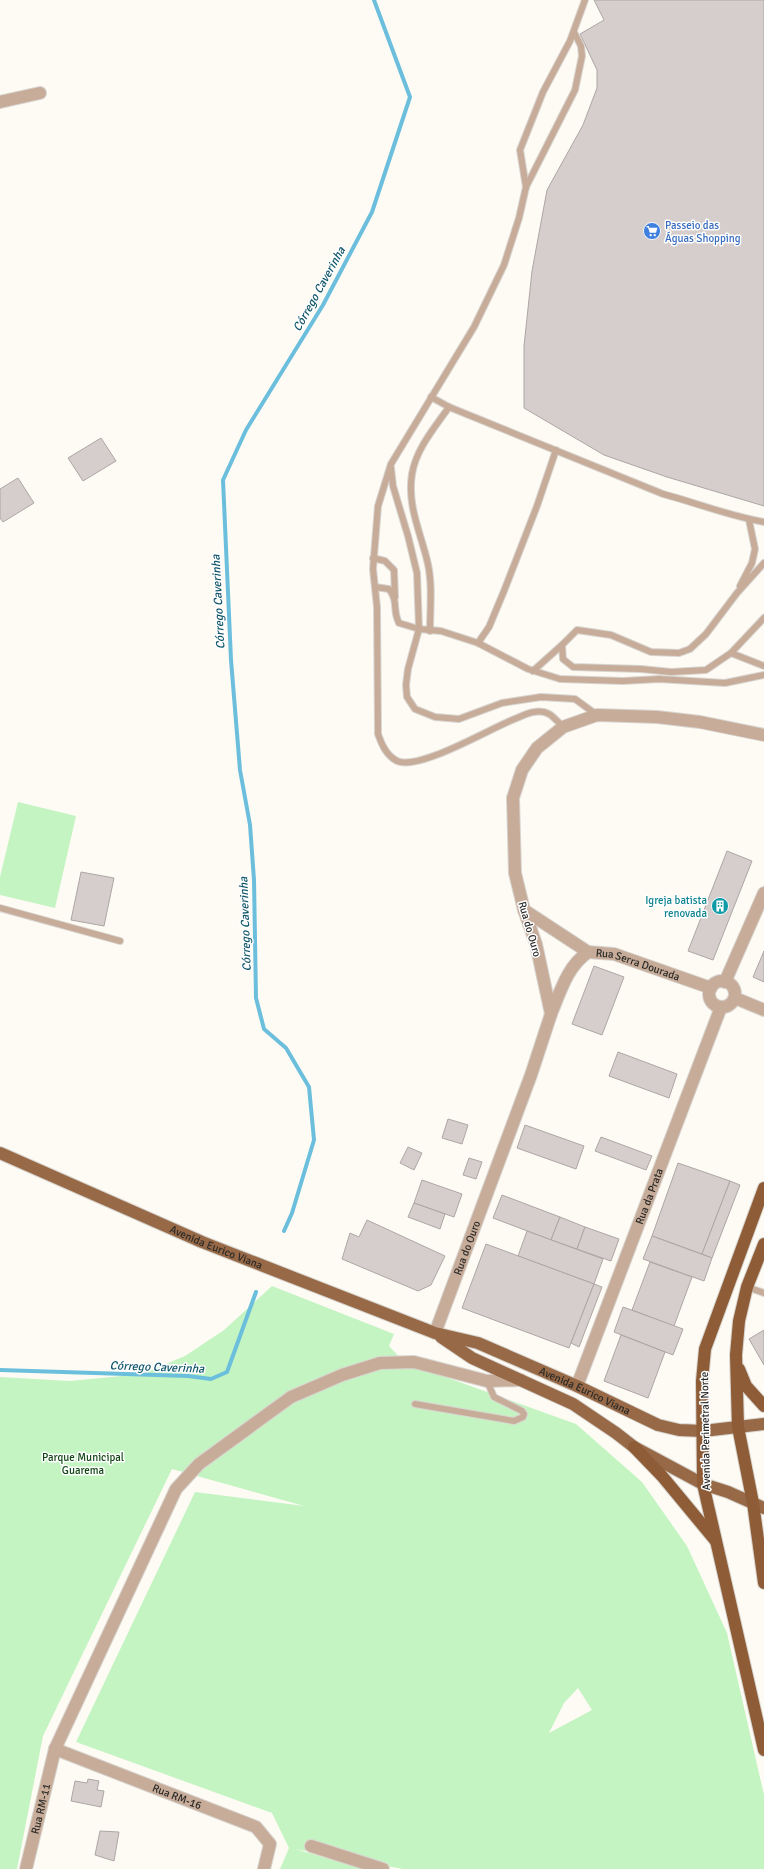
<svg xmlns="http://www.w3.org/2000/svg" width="764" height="1869" font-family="Signika,sans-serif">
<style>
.green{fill:#c4f4c2;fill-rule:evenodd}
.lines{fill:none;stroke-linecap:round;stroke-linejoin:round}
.stream{stroke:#6bbfdc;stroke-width:4}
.building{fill:#d5cecc;stroke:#ada6a5}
.service-casing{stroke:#d8d5d0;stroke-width:8}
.minor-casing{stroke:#d8d5d0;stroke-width:14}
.tertiary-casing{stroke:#d8d5d0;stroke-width:14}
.primary-casing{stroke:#d8d5d0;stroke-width:14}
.trunk-casing{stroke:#d8d5d0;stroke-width:14}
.service{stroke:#c7ac99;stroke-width:6}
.minor{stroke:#c7ac99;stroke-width:12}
.tertiary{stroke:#c7ac99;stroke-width:12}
.primary{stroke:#976946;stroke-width:12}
.trunk{stroke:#8e5c36;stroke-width:12}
.labels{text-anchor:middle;stroke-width:3;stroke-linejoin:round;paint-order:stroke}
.shop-label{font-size:11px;fill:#366cbe;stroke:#fff;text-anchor:start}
.culture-label{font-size:11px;fill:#0d838f;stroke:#fff;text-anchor:end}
.street-label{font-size:11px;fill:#2b2a28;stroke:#fff}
.park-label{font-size:11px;fill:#104613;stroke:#fff}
.water-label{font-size:12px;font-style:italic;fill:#10566b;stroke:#fff}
</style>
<rect width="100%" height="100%" fill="#fefbf5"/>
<g class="green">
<polygon points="18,802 76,816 55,908 0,895 0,877"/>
<path d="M272,1286L394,1334L389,1346L404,1362L576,1424L642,1482L687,1546L727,1633L764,1795V1869H403L295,1849L365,1869H280L289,1848L272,1813L76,1742L195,1492L304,1506L172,1469L43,1736L17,1869H0V1377L70,1381L142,1374L185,1356L224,1330ZM578,1688L592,1710L549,1733L564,1703Z"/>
</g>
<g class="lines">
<g class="stream">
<polyline points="284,1231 292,1213 314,1140 309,1087 286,1048 264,1029 256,998 254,880 250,825 240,770 231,660 223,480 246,430 323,305 372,212 410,97 374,0"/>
<polyline points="0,1370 188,1376 211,1379 227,1372 256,1292"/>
</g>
</g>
<g class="building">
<polygon points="594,0 764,0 764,506 667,477 604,455 524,408 524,346 532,271 547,190 583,125 597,88 597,70 580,34 604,20"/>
<polygon points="101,438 116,461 83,481 68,458"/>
<polygon points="18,478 34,503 3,522 0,518 0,489"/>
<polygon points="727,851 752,861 713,960 688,951"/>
<polygon points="81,872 114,878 104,926 71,920"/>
<polygon points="764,951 764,982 753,977"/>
<polygon points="594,966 624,977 602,1035 572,1024"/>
<polygon points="618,1052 677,1074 669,1098 609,1076"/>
<polygon points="448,1119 468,1125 462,1144 442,1138"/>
<polygon points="525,1125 584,1146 576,1169 517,1148"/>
<polygon points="601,1137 652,1156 646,1170 595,1151"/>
<polygon points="408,1147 422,1153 414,1170 400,1163"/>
<polygon points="469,1158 482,1162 476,1179 463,1175"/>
<polygon points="678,1163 730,1181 702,1254 652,1236"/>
<polygon points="422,1180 462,1194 454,1217 414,1203"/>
<polygon points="730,1181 740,1185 712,1258 702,1254"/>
<polygon points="502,1195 560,1217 551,1240 493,1218"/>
<polygon points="414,1203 445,1214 440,1229 408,1217"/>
<polygon points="560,1217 585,1227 577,1249 551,1240"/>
<polygon points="367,1220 445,1256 431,1285 418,1291 342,1259 350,1233 359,1237"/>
<polygon points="585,1227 619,1239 611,1261 577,1249"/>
<polygon points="527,1231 603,1259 594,1284 518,1256"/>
<polygon points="652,1236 712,1258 704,1281 643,1259"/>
<polygon points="486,1244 594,1284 569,1348 462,1308"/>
<polygon points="650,1262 692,1277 674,1326 632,1310"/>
<polygon points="594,1284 602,1287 579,1347 571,1343"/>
<polygon points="623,1307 683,1329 673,1355 614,1332"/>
<polygon points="764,1330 764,1365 749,1339"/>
<polygon points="621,1335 665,1352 648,1398 604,1381"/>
<polygon points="88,1779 99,1781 97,1790 104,1791 101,1807 71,1801 75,1781 87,1783"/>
<polygon points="100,1831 119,1832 114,1861 95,1855"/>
</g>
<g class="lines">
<g class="service-casing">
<g id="service">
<polyline points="526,187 520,150 543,92 570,41 585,0"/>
<path d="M431,397L449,407L663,494C697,503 729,516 764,522"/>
<polyline points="391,468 393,486 408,536 417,573 419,629 408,669 406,685 407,697 415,709 435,717 459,719 502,703 541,697 575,699 597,715"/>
<polyline points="373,558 385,561 394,570 395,597"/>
<polyline points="764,563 737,593 706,634 690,649 679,653 651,652 611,635 577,630 562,645 563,659 573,667 641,669 671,672 706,670 731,653 764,618"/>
<polyline points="740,586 752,563 755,549 749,520"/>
<path d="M375,587L389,589C399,602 392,610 399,623L419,629L441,631L478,643L528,669L560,679L623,681L659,679L725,683L764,675"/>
<path d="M430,631C430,608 433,583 427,560C420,531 407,505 412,474C416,449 435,427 449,407"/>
<polyline points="478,643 489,627 504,591 537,506 556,450"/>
<polyline points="731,653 764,666"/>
<polyline points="533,671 562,645"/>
<path d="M563,727C559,723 554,717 549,714C539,708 526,714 517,718C492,727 420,771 397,761C386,755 382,745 378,734L377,607L373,569L378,506L391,464L474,327L504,265L519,218L526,187L575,90L582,56L581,46L574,32"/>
<polyline points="0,908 120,941"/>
<polyline points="747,1287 764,1293"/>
<polyline points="415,1404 514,1421 523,1417 524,1414 522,1411 494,1397 487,1381"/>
</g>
</g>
<g class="minor-casing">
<g id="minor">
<polyline points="0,102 40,93"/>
<polyline points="524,910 588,952"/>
<circle cx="722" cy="994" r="13"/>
<polyline points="725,982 764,893"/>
<polyline points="735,998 764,1010"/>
<path id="s1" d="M551,1014C561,990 567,967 588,952L614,954L711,988"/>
<path id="s2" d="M577,1386L721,1007"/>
<path id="s3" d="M55,1749L256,1827L270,1844L264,1869"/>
<polyline points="311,1846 383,1869"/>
</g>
</g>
<g class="tertiary-casing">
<g id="tertiary">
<path id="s4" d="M435,1333L531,1075L551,1014L536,944L524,910L515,873L513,798L522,770L537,748L563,727L597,715L657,717L700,722L764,735"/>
<path id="s5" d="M26,1869L55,1749L176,1489L199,1464L291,1397L342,1375L380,1363L414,1362L487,1381L521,1380"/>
</g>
</g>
<g class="primary-casing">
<g id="primary">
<path id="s6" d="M0,1153L202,1242L435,1333L478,1343L577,1386L658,1425L679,1430L703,1431L764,1424"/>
<polyline points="441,1337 472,1358 573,1404 616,1433 634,1447 703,1484 728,1492 764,1508"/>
</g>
</g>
<g class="trunk-casing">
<g id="trunk">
<polyline points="764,1188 705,1349 702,1381 703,1484 764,1750"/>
<polyline points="764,1244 747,1287 739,1321 736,1355 738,1427 753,1503 764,1583"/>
<polyline points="739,1369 746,1386 764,1406"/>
<polyline points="634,1447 662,1476 715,1540"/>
</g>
</g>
<use href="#service" class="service"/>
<use href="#minor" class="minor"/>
<use href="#tertiary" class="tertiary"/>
<use href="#primary" class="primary"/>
<use href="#trunk" class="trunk"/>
</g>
<defs>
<g id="supermarket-disc" transform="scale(0.9)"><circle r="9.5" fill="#3f7fe0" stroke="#fff"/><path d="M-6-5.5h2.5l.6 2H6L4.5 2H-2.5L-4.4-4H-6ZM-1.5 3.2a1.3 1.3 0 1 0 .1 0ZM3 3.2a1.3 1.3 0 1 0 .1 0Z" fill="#fff"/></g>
<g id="building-disc" transform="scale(0.9)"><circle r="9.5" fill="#0f9aa8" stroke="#fff"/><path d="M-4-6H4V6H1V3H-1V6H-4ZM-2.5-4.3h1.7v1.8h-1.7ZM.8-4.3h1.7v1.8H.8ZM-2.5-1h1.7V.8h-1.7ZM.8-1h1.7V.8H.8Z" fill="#fff"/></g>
</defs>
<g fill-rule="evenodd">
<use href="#supermarket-disc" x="652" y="231"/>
<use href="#building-disc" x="720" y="906"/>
</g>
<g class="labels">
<g class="shop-label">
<text x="665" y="229">Passeio das<tspan x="665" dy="13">Águas Shopping</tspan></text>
</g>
<g class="culture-label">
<text x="707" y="904">Igreja batista<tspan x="707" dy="13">renovada</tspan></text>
</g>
<g class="street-label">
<text transform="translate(530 929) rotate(74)" y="4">Rua do Ouro</text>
<text dy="4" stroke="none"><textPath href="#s1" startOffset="125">Rua Serra Dourada</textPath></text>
<text dy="4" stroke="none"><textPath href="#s2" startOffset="203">Rua da Prata</textPath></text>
<text dy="4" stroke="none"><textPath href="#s6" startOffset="236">Avenida Eurico Viana</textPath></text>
<text dy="4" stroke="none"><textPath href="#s4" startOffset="91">Rua do Ouro</textPath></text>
<text dy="4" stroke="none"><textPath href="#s6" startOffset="632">Avenida Eurico Viana</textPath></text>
<text transform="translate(705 1431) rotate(-91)" y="4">Avenida Perimetral Norte</text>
<text dy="4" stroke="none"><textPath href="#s3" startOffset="131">Rua RM-16</textPath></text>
<text dy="4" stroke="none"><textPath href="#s5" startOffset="62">Rua RM-11</textPath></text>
</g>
<g class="park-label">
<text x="83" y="1461">Parque Municipal<tspan x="83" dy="13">Guarema</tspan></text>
</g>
<g class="water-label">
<text transform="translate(319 289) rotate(-61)" y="4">Córrego Caverinha</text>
<text transform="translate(218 602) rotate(-93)" y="4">Córrego Caverinha</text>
<text transform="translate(245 924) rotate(-92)" y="4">Córrego Caverinha</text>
<text transform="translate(157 1367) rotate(2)" y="4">Córrego Caverinha</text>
</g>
</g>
</svg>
